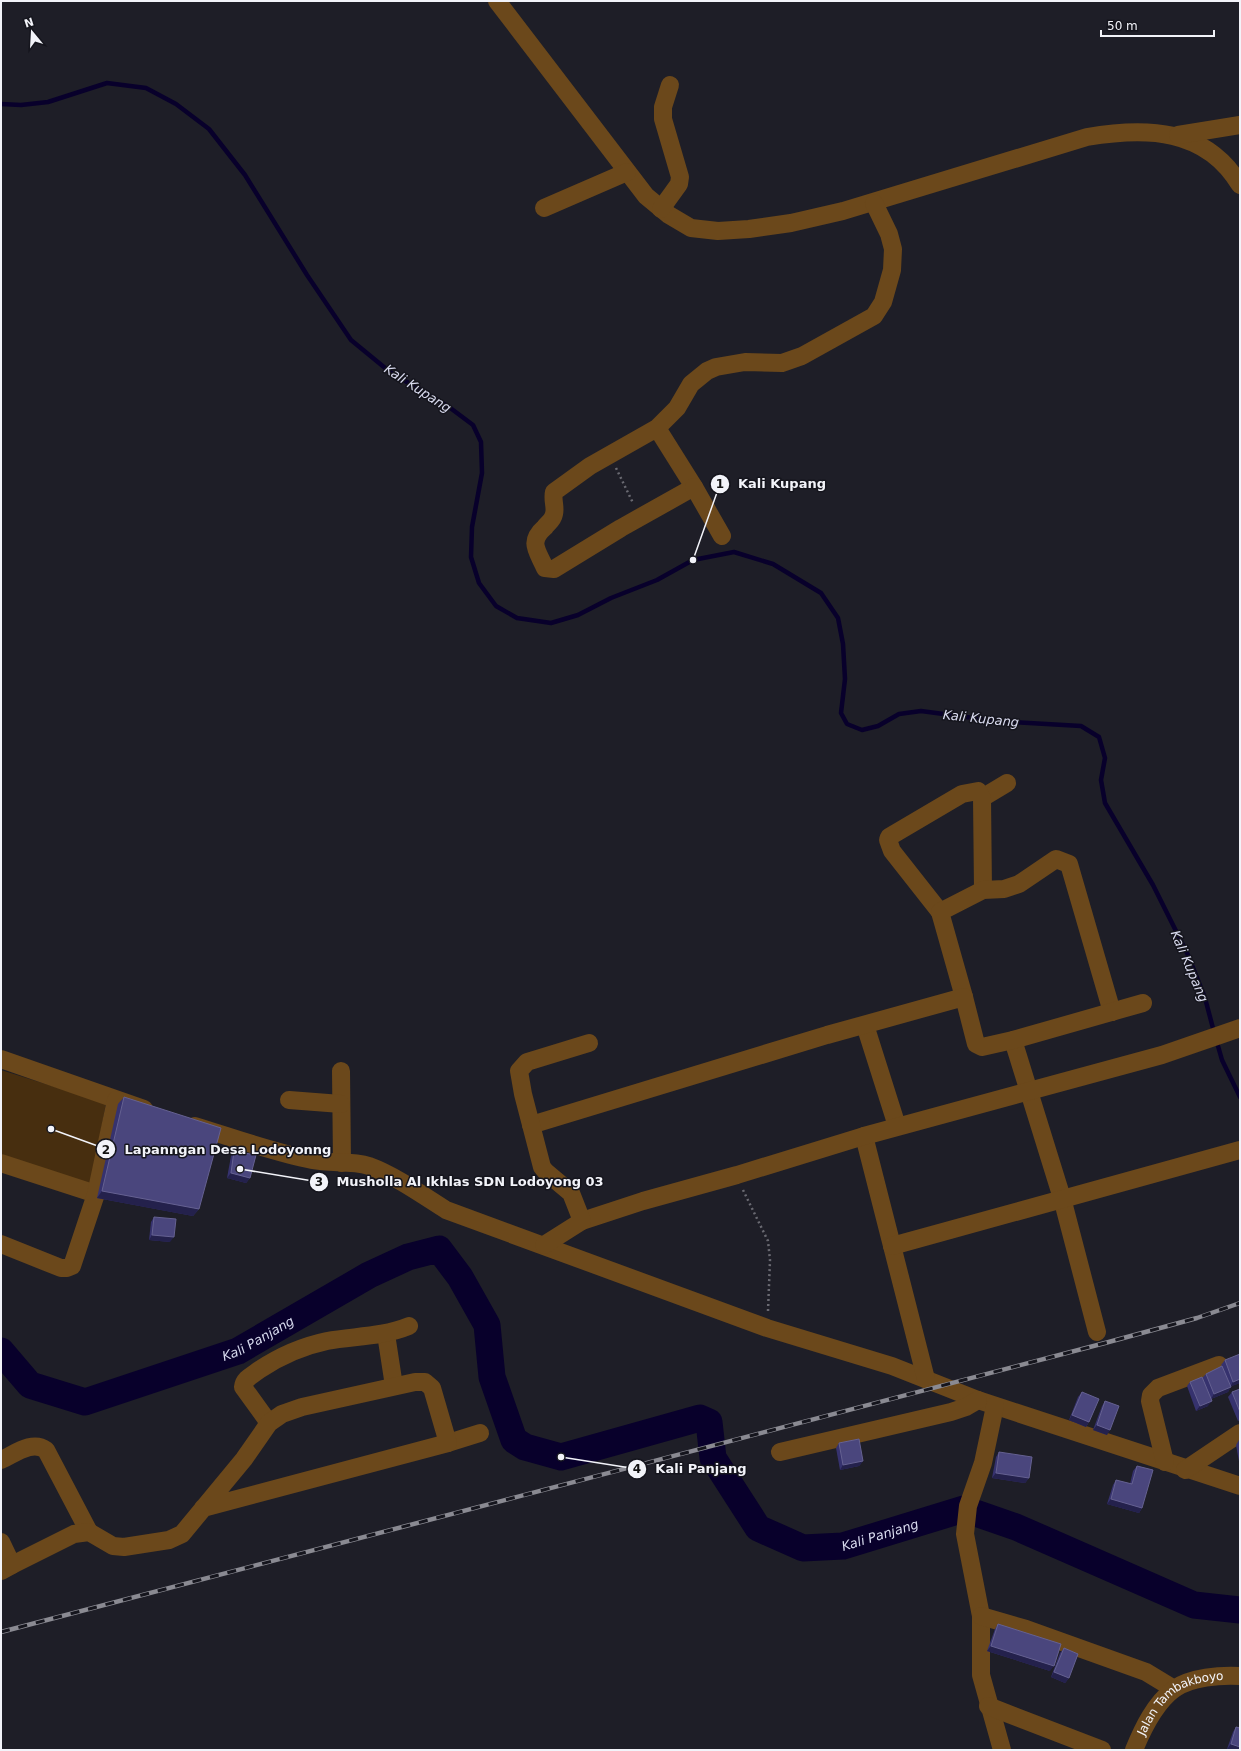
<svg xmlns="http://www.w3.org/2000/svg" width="1241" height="1751" font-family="'DejaVu Sans',sans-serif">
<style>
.green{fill:#472e0f}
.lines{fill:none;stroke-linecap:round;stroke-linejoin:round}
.stream{stroke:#08002b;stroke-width:4.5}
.river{stroke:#08002b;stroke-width:27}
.path{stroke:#6a6a72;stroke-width:2.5;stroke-dasharray:2 3;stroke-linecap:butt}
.minor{stroke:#6b481b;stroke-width:18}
.rail-casing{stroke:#8a8a92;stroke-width:4.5}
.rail{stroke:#15151d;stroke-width:3;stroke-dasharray:9;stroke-linecap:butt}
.wall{fill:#36326e}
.shaded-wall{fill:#24214c}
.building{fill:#4a467d;stroke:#656191}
.labels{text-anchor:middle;stroke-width:3;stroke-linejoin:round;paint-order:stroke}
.street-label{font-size:12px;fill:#f2f3f9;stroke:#15151d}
.water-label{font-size:13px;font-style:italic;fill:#d9dbef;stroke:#15151d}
.leader{fill:none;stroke:#f2f3f9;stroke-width:1.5}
.callout-dot{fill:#f2f3f9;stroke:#15151d;stroke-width:1.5}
.mark-label{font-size:12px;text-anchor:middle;font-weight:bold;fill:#111}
.callout-label{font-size:13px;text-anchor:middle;font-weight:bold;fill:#f2f3f9;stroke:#15151d;stroke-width:3;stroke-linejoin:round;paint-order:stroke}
</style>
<rect width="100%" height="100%" fill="#1e1e27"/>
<polygon class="green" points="1,1070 106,1103 90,1188 1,1154"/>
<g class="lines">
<g class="stream">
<polyline points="1,104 21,105 48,102 107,83 146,88 176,104 209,129 245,175 307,275 351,340 390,372 449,407 473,425 481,442 482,473 472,527 471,557 479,583 496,606 517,618 551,623 578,615 611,598 657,580 693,560 734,552 773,564 821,593 838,618 843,644 845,679 841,713 847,724 862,730 878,726 899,714 921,711 996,721 1081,726 1099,737 1105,758 1101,780 1105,803 1153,885 1188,955 1205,998 1214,1032"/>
<polyline points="1216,1039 1222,1060 1240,1097"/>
</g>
<path class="river" id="s1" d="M1,1351L30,1385L85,1402L238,1351L369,1275L408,1257L439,1249L460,1277L487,1325L492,1377L514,1440L525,1447L561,1457L700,1418L709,1422L713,1458L758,1528L803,1548L843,1546L964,1509L1016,1527L1194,1605L1240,1610"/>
<g class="path">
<polyline points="616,468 633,503"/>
<polyline points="743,1190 768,1241 770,1260 768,1311"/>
</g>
<g class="minor">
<path d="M497,1L646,196L669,215L691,228L718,231L749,229L791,223L843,211L1087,137C1146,127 1206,128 1240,185"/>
<polyline points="1178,135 1240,125"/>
<polyline points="544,208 627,172"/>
<polyline points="661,209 679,184 680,177 663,119 663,107 670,85"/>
<path d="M657,428L694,487L621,528L554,569L545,568C537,550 528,542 545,527C548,523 553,520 554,514C556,507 552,500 554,492L590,466L657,428L677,408L691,384L707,371L716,367L745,362L782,363L802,356L874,316L883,302L892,270L893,249L889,234L874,203"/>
<polyline points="694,487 722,536"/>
<polyline points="982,798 1007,783"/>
<polyline points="940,912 892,851 888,840 889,837 962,794 978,791 982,798 983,890"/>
<polyline points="964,997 940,912 983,890 1004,889 1019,884 1056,859 1069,864 1112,1012"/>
<polyline points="865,1025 897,1126"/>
<polyline points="1013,1040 1062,1198 1097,1332"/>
<polyline points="1,1059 144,1109"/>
<polyline points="341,1071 342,1163"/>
<polyline points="289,1100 341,1104"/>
<polyline points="531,1125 827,1035 964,997 976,1044 982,1047 1013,1040 1143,1003"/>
<path d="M195,1126C234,1138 272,1152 312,1160C331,1164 351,1160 369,1166C394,1175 424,1196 446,1210L767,1328L892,1366L978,1400L1240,1486"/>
<polyline points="864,1136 926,1379"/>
<polyline points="1,1163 96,1194"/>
<polyline points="582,1221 643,1201 737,1175 864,1136 1162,1055 1240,1028"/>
<polyline points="1,1244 61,1268 67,1268 72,1266 96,1194 116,1100"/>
<polyline points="544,1245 582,1221 571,1193 546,1172 542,1167 523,1094 519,1071 527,1062 589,1043"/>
<polyline points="892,1246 1240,1150"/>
<polyline points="386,1334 394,1386"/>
<polyline points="995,1406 983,1463 968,1506 965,1534 981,1616 981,1675 1002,1750"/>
<path d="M269,1423L243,1387C244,1378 253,1375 259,1370C280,1356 303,1346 327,1341C355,1336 382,1337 409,1326"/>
<polyline points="448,1443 480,1433"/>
<polyline points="780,1452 951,1412 966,1407 978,1400"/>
<path d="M1,1460C15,1454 32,1440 46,1450L89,1532"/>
<polyline points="1165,1462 1150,1401 1151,1395 1158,1388 1219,1365"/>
<polyline points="1185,1470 1240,1433"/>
<polyline points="1,1542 12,1565 1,1571"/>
<polyline points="12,1565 74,1534 89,1532 113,1546 124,1547 169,1540 182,1534 244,1459 269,1423 282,1414 302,1407 415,1382 425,1382 432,1388 448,1443 203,1508"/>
<polyline points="981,1616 1026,1629 1146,1672 1174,1689"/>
<polyline points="988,1706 1102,1750"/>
<path id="s2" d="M1134,1750C1143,1728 1155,1703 1174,1689C1191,1677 1220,1675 1240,1676"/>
</g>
<g class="rail-casing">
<polyline id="rail" points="1,1632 1105,1343 1197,1318 1240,1303"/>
</g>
<use href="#rail" class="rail"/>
</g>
<g class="wall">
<polygon points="124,1097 199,1209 193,1216 97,1198 118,1104"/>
<polygon points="234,1151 250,1178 246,1183 227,1178 231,1156"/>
<polygon points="154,1217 170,1242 149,1240 151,1222"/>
<polygon points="1225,1360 1240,1383 1231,1386 1228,1392 1211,1399 1202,1378 1206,1374 1222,1366 1221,1365"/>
<polygon points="1190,1382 1208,1406 1196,1411 1187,1386"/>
<polygon points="1240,1389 1240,1420 1238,1421 1228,1397 1232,1392"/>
<polygon points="1082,1392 1089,1422 1086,1427 1069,1420 1078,1397"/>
<polygon points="1105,1401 1107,1435 1093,1430 1102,1406"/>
<polygon points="1239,1440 1240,1440 1240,1467 1236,1445"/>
<polygon points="839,1443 863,1461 859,1466 840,1470 836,1448"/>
<polygon points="999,1452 1029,1478 1025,1483 992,1478 996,1457"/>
<polygon points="1137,1466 1142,1508 1139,1513 1107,1504 1113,1485 1116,1480 1130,1484 1133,1471"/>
<polygon points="998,1624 1050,1671 987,1651 995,1629"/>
<polygon points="1064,1648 1069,1678 1065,1683 1051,1677 1060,1653"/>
<polygon points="1236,1727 1240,1750 1227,1749 1233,1732"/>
</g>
<g class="shaded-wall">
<polygon points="231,1173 250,1178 246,1183 227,1178"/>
<polygon points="102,1191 199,1209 193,1216 97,1198"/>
<polygon points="152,1235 174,1237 170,1242 149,1240"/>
<polygon points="1240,1379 1240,1383 1230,1387 1233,1382"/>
<polygon points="1231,1387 1228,1392 1211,1399 1214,1394"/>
<polygon points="1212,1401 1208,1406 1196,1411 1200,1406"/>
<polygon points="1072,1415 1089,1422 1086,1427 1069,1420"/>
<polygon points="1097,1425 1110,1430 1107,1435 1093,1430"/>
<polygon points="863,1461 859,1466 840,1470 843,1465"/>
<polygon points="996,1473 1029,1478 1025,1483 992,1478"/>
<polygon points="1111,1499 1142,1508 1139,1513 1107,1504"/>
<polygon points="991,1646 1054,1666 1050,1671 987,1651"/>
<polygon points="1054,1672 1069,1678 1065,1683 1051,1677"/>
<polygon points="1231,1744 1240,1747 1240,1750 1229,1750 1227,1749"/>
</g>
<g class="building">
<polygon points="124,1097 221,1128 199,1209 102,1191"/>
<polygon points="234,1151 256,1155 250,1178 231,1173"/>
<polygon points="154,1217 176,1219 174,1237 152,1235"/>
<polygon points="1240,1354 1240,1379 1233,1382 1225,1360"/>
<polygon points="1222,1366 1231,1387 1214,1394 1206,1374"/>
<polygon points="1202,1377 1212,1401 1200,1406 1190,1382"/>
<polygon points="1240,1389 1240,1412 1232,1392"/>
<polygon points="1082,1392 1099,1399 1089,1422 1072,1415"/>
<polygon points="1105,1401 1119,1406 1110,1430 1097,1425"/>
<polygon points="859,1439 863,1461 843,1465 839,1443"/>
<polygon points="999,1452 1032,1457 1029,1478 996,1473"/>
<polygon points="1137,1466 1153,1470 1142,1508 1111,1499 1116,1480 1132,1484"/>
<polygon points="998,1624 1061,1644 1054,1666 991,1646"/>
<polygon points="1064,1648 1078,1654 1069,1678 1054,1672"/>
<polygon points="1236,1727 1240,1728 1240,1747 1231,1744"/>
</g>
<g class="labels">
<g class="street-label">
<text dy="4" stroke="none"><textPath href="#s2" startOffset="71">Jalan Tambakboyo</textPath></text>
</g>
<g class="water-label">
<text transform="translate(418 388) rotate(33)" y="5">Kali Kupang</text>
<text transform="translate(981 718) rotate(6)" y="5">Kali Kupang</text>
<text transform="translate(1190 966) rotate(67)" y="5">Kali Kupang</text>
<text dy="5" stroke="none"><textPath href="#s1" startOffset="287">Kali Panjang</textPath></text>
<text dy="5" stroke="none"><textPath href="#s1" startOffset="1151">Kali Panjang</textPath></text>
</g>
</g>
<path class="leader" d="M693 560L720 484M51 1129L106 1149M240 1169L319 1182M561 1457L637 1469"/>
<g class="callout-dot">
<circle cx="693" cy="560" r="4"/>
<circle cx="51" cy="1129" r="4"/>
<circle cx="240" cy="1169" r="4"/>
<circle cx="561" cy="1457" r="4"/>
<circle cx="720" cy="484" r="10"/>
<circle cx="106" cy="1149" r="10"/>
<circle cx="319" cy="1182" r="10"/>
<circle cx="637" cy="1469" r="10"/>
</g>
<g class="mark-label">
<text x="720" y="488">1</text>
<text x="106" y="1154">2</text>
<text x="319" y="1186">3</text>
<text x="637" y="1473">4</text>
</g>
<g class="callout-label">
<text x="782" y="488">Kali Kupang</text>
<text x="228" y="1154">Lapanngan Desa Lodoyonng</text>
<text x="470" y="1186">Musholla Al Ikhlas SDN Lodoyong 03</text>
<text x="701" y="1473">Kali Panjang</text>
</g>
<rect width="1241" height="1751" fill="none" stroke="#f2f3f9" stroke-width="4"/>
<g transform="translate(32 32) rotate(342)" stroke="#15151d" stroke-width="3" paint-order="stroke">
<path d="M0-3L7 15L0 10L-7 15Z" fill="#f2f3f9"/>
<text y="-6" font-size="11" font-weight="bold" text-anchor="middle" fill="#f2f3f9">N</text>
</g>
<path d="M1101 30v6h113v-6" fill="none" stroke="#f2f3f9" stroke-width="2"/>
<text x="1107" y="30" font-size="12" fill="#f2f3f9" stroke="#15151d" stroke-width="3" paint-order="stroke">50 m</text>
</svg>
